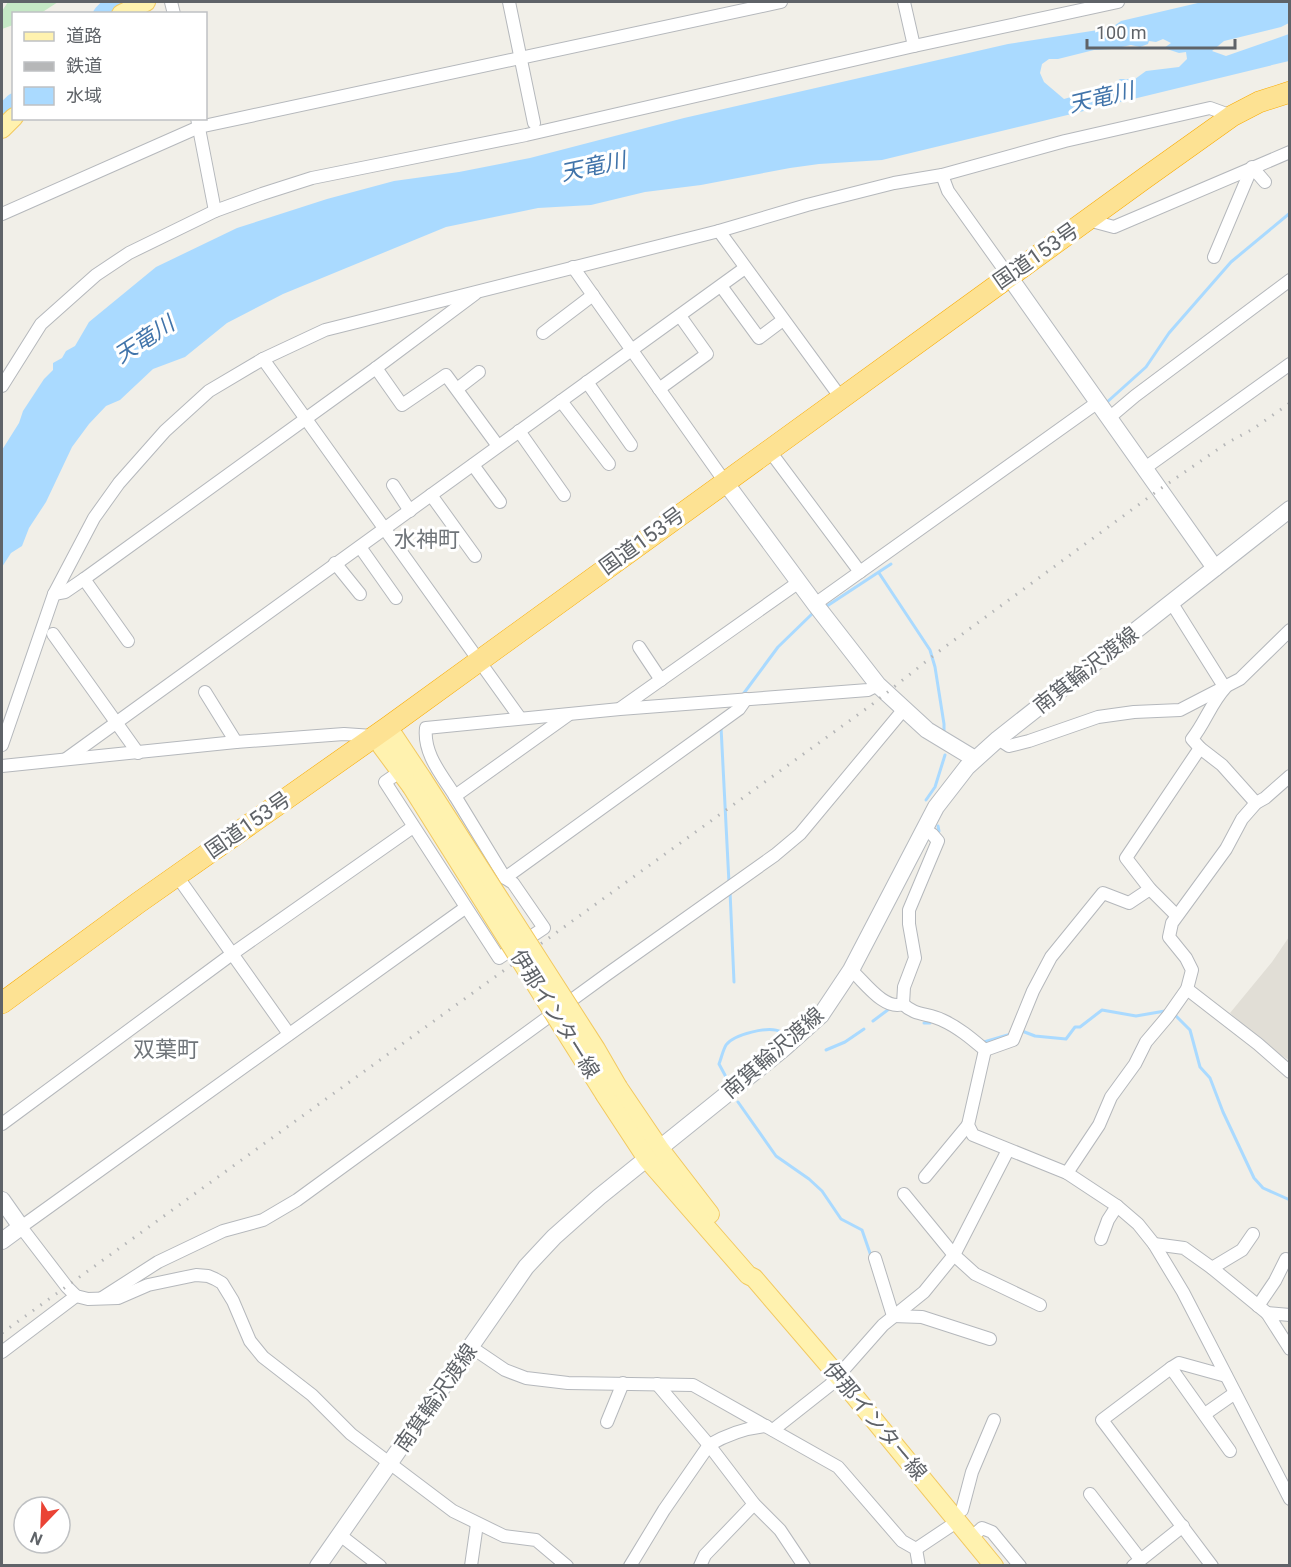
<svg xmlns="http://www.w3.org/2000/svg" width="1291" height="1567" font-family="Roboto,'Noto Sans JP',sans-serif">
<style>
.education{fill:#e1ded6}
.green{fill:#c5e8c5}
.water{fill:#aadaff;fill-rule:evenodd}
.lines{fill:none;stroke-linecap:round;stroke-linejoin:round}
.stream{stroke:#aadaff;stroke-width:3}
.river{stroke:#aadaff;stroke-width:18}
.street-casing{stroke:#b5b8bc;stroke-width:14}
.secondary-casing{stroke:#b6babf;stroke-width:18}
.primary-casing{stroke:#f2c960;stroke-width:20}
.highway-casing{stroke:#f9ab00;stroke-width:22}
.street{stroke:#fff;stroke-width:12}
.secondary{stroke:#fff;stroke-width:16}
.primary{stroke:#fff2af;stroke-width:18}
.highway{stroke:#fde293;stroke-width:21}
.rail{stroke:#b6b7b8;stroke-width:3;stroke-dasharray:1.5 8;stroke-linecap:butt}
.primary-bridge-casing{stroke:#f2c960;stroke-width:20;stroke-linecap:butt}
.primary-bridge{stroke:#fff2af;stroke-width:18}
.labels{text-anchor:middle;stroke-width:6;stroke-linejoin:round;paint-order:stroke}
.street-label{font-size:21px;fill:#5f6368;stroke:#fff}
.water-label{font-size:22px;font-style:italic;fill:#4174aa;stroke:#fff}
.neighbourhood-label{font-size:22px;fill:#70757a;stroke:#fff}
</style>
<rect width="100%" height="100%" fill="#f1efe8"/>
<polygon class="education" points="1289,937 1289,1060 1274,1051 1230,1013 1272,962"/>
<polygon class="green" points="8,2 58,2 41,13 14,14 13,25 2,29 2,11"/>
<path class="water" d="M1202,2H1289V23L1281,27L1224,41L1212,51L1226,56L1289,34V61L882,160L819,164L790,168L701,185L645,192L591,205L538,208L446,227L283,294L227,323L185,357L153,369L120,400L106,406L89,424L72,447L46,502L29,528L22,546L11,553L2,567V450L19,423L23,411L44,379L53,370V363L62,358L66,351L75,346L89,322L156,267L237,228L327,199L394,181L459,172L530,158L684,118L1008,44L1111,28L1121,21ZM1163,39L1171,43L1164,48L1179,53L1186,52L1187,59L1179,67L1146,71L1135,79H1120L1112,85L1064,99L1044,82L1040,73L1042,64L1049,59H1058L1094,50L1112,49L1131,45L1140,47L1148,44L1149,41L1156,42Z"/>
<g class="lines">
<g class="stream">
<polyline points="1106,403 1146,367 1169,333 1231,262 1290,213"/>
<polyline points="879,573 930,650 935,667 944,724 944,732"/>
<polyline points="827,606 891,564"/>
<polyline points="744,693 778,647 813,613"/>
<polyline points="721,727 729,883"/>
<polyline points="926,800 935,787 945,755"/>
<polyline points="938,826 939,831"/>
<polyline points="730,891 734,982"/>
<polyline points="1175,1015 1190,1030 1200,1067 1210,1078 1223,1112 1254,1178 1263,1188 1290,1200"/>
<polyline points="873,1021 889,1009"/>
<polyline points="924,1023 930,1023"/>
<polyline points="1022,1031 1035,1036 1066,1039 1075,1027 1080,1027 1102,1010 1136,1016 1165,1011"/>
<polyline points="984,1042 1011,1034"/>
<polyline points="826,1050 845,1042 864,1029"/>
<path d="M726,1077L719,1064C721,1059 723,1050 726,1045C733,1035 769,1025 781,1032"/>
<polyline points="738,1102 776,1156 809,1179 822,1191 841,1219 862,1230 871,1256"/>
</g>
<g class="river">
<polyline points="102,14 114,2"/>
<polyline points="2,114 14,102"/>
</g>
<g class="street-casing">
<g id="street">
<polyline points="171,2 174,14"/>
<polyline points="509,2 534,123"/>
<polyline points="904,2 914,46"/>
<polyline points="197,118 215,211"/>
<polyline points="942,175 948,191 1008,275"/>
<polyline points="2,214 199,127 781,2"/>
<polyline points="1088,220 1114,227 1290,152"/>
<polyline points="719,231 841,398"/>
<polyline points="1214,257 1252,167 1265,182"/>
<polyline points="573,267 725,482"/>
<polyline points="721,286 759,338 783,320"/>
<polyline points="543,333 593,295"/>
<polyline points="263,359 520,718"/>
<polyline points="376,368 402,405 446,375 498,446"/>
<polyline points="587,382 631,445"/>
<polyline points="2,386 41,324 96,275 129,253 215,211 262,194 312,178 526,135 914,46 1118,2"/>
<polyline points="457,389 479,372"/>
<polyline points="659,389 707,354 680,316"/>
<polyline points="561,401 609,464"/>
<polyline points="1109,418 1135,396 1290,280"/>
<polyline points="519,431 564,495"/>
<polyline points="769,450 860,572"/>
<polyline points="473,465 500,502"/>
<polyline points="1145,468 1290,364"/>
<polyline points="393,485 410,511"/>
<polyline points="431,495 475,556"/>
<polyline points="360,547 396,598"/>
<polyline points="335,563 360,594"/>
<polyline points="84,579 128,641"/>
<polyline points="54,594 65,592 84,579 376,368 475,294"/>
<path d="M1171,602L1225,688C1211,703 1205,723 1192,739L1200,748"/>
<polyline points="815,604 1098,402"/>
<polyline points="53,634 138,753"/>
<polyline points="639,647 661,680"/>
<polyline points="205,692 236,742"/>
<polyline points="621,708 799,582"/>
<polyline points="998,739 1009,746 1029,741 1098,717 1134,712 1180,710 1240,679 1290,630"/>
<polyline points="2,745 54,594 94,518 119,483 165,431 209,391 263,359 325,330 719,231 807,205 894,183 942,175 1065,141 1210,108 1232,116"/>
<polyline points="66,759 745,268"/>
<polyline points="2,766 236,742 344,734 373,736"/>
<polyline points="401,771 385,782 499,958 544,928 513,883 505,878 739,709 746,699"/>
<path d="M455,796C442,775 423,754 426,728L620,709L868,690L878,685"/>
<path d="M924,830L932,834L938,841L909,910V924L915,958L904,987L903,1004C915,1016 928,1013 942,1020C958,1027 972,1039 985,1050"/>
<polyline points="177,876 289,1034"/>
<polyline points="505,878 455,796 568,715"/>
<polyline points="465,908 21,1227 67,1287 76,1296 88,1299 118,1298 148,1285 196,1275 208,1276 215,1279 222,1283 233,1301 250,1341 263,1357 312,1395 351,1434 453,1511 504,1536 536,1540 567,1566"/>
<polyline points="1176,915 1150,889 1126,858 1200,748 1222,765 1256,803"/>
<path d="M851,970C864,981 884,1011 903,1004"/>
<polyline points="1187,989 1258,1044 1290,1072"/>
<polyline points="985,1050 968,1125 973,1135 1067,1173 1117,1206 1138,1224 1154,1244 1183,1292 1290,1499"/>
<polyline points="985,1050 1013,1040 1033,991 1051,957 1103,893 1129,903 1150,889"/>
<polyline points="2,1124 232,954 413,827"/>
<polyline points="1067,1173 1099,1125 1111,1097 1135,1064 1146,1042 1168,1016 1187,989 1192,970 1186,958 1169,937 1172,923 1226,849 1242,819 1256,803 1265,798 1290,776"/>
<polyline points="925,1177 968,1125"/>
<polyline points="904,1194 954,1255 975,1274 1040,1305"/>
<polyline points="1101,1239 1108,1220 1117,1206"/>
<polyline points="1154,1244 1184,1248 1212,1268 1267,1313"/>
<polyline points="875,1258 893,1316 922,1317 990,1339"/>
<polyline points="1212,1268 1242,1250 1253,1234"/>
<polyline points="102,1298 158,1262 223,1231 263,1220 297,1200 606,975 775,855 800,834 904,709"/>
<polyline points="1258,1306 1275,1281 1286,1259"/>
<polyline points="1290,1315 1267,1313 1290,1349"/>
<polyline points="471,1347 505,1370 526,1378 568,1383 693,1385 838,1467 902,1541 916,1549 919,1566"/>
<polyline points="2,1352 76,1296"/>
<polyline points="1171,1368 1102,1420 1212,1566"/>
<polyline points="1226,1376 1179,1363 1171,1368 1230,1451"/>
<polyline points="657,1384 709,1445 754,1504 780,1530 804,1566"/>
<polyline points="1205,1414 1235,1393"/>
<polyline points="607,1422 623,1383"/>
<polyline points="773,1430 830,1385 883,1325 924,1292 954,1255 1008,1150"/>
<polyline points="1090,1494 1140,1559"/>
<polyline points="962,1510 972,1472 994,1420"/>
<polyline points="340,1535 380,1566"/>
<polyline points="971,1538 982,1528 992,1532 1020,1566"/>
<polyline points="916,1549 958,1521"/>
<polyline points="471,1566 477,1524"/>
<path d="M630,1566L664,1510L709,1445C726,1435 746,1428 766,1426"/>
<polyline points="700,1566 705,1555 754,1504"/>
<polyline points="1133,1566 1183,1526"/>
</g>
</g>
<g class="secondary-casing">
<g id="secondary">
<polyline points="1008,275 1215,568"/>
<polyline points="725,482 815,604 878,685 927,730 975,759"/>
<polyline points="2,1200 21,1227 2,1241"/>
<polyline points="318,1566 526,1267 554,1237 599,1197 783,1049 821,1015 851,970 936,807 967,767 998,739 1290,509"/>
</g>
</g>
<g class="primary-casing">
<g id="primary">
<polyline points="121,14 146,2"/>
<polyline points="2,129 14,117"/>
<polyline points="388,727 422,778"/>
<polyline points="374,736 411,786"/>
<polyline points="618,1087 660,1149 710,1214"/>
<polyline points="605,1095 647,1159 748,1275 754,1278 838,1376 994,1566"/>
</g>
</g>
<g class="highway-casing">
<polyline id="highway" points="2,1003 138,903 388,727 1145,178 1232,116 1259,102 1290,92"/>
</g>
<use href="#street" class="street"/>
<use href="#secondary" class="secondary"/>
<use href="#primary" class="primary"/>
<use href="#highway" class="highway"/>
<polyline class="rail" points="2,1333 870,706 938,652 1160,489 1227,443 1253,429 1290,403"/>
<g class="primary-bridge-casing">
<g id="primary-bridge">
<polyline points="422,778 596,1049 618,1087"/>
<polyline points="411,786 605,1095"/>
</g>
</g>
<use href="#primary-bridge" class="primary-bridge"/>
</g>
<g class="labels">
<g class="street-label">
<text transform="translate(1036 256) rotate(-35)" y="7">国道153号</text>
<text transform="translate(642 541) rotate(-36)" y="7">国道153号</text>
<text transform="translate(1086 670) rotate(-38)" y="7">南箕輪沢渡線</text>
<text transform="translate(248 825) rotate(-35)" y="7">国道153号</text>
<text transform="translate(555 1014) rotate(58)" y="7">伊那インター線</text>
<text transform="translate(773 1053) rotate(-41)" y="7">南箕輪沢渡線</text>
<text transform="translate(436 1398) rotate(-55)" y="7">南箕輪沢渡線</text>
<text transform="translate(875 1421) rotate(50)" y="7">伊那インター線</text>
</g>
<g class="water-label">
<text transform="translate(1101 97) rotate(-13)" y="8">天竜川</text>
<text transform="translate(593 166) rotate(-12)" y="8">天竜川</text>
<text transform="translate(144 339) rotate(-33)" y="8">天竜川</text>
</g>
<g class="neighbourhood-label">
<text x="427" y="547">水神町</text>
<text x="166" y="1057">双葉町</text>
</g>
</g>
<rect width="1291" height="1567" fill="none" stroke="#5f6368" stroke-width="6"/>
<rect x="12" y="12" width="195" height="108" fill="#ffffff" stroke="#bfc1c3" stroke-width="1.5"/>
<rect x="24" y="32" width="30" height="9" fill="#fff2af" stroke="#bfc1c3" stroke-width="1.5"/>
<text x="66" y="42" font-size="18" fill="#5f6368">道路</text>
<rect x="24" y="62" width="30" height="9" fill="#b6b7b8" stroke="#bfc1c3" stroke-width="1.5"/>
<text x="66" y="72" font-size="18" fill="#5f6368">鉄道</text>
<rect x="24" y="87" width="30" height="18" fill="#aadaff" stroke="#bfc1c3" stroke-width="1.5"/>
<text x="66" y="102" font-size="18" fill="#5f6368">水域</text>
<g transform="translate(42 1525) rotate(203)"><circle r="28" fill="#ffffff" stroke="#bfc1c3" stroke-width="1.5"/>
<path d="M0-4.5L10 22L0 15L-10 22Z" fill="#ea4335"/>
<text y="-9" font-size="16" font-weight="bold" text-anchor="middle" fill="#5f6368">N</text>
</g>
<path d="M1087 39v9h148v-9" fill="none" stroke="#5f6368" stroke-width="3"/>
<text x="1096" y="39" font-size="18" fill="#5f6368" stroke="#ffffff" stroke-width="4.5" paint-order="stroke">100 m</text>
</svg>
